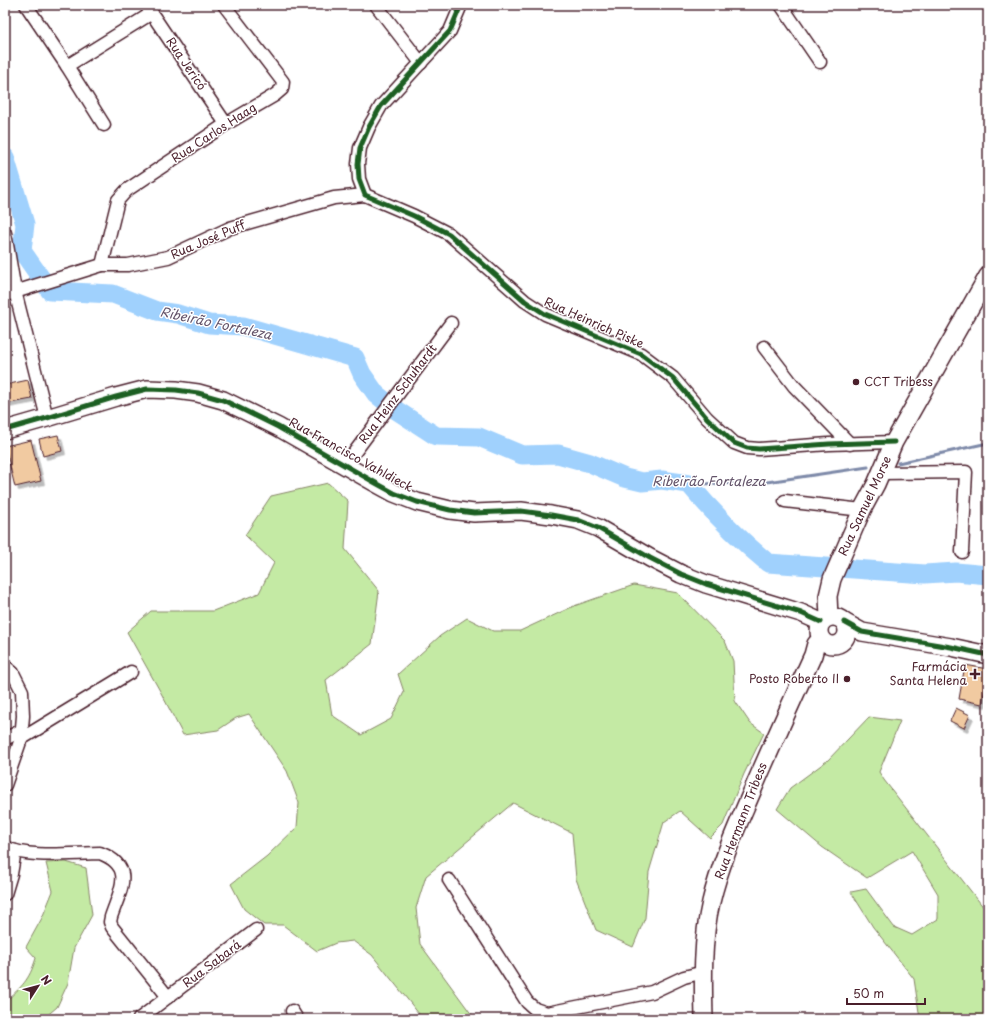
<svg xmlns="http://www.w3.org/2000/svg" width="993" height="1024" font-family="'Playpen Sans',sans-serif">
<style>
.green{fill:#c4eaa4;stroke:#878468}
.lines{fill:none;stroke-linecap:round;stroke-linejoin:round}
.stream{stroke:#7e8aa9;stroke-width:3}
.river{stroke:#a0d1fd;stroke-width:19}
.building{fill:#f1caa1;stroke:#4a1f2b;filter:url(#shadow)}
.street-casing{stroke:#4a1f2b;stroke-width:15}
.secondary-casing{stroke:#4a1f2b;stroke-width:20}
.street{stroke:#fff;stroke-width:12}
.secondary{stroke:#fff;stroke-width:17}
.cycleway-casing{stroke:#fff;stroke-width:8}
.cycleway{stroke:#1b5e20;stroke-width:5}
.poi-dot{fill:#4a1f2b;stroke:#fff;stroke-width:1.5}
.labels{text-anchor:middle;stroke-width:3;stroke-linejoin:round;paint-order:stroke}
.street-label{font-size:12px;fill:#4a1f2b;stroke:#fff}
.poi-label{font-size:12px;fill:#4a1f2b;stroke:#fff;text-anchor:end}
.water-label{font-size:13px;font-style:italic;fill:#64546a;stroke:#fff}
</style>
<defs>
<filter id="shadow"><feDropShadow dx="3.5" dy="3.5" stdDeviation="0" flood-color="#0004"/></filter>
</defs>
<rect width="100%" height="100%" fill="#fff"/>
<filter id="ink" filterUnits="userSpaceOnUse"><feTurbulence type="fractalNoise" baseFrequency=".025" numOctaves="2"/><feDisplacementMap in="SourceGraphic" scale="8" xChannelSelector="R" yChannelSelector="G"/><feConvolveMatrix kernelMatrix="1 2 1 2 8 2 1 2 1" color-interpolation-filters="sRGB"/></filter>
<g filter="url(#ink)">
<g class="green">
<polygon points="328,483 348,501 345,549 379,591 372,644 326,680 332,715 361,735 391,719 404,692 398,674 440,636 467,618 493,631 520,631 574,606 634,585 678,593 725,641 733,661 735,701 750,723 764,733 744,774 723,825 710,838 680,811 664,822 649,872 645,918 633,947 596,930 576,879 572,833 513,803 426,876 416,908 420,944 475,1019 423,1019 372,955 353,941 336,943 317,951 283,925 264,925 244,909 231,884 267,856 297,827 299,803 287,771 249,714 236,718 218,730 183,735 160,691 127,632 151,611 213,611 259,593 274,563 245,535 271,496"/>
<polygon points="869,717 900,721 879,772 884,780 988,913 988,1019 920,1019 914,979 873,927 851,892 866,889 894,927 912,935 938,919 938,894 912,851 867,878 822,847 777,809 790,788 828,760"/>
<path d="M66,862L86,868L92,915L74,948L68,983L57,1007L43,1019H5V1002C22,986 29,981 36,958L26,947L42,918L53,891L46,863Z"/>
</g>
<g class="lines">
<g class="stream">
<polyline points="898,463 988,443"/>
<polyline points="689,484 760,483 868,467"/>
</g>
<path class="river" d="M5,157L25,224L22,251L50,291L113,294L157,311L178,314L209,324L243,326L355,358L362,374L376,394L396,410L436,436L479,437L522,455L558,454L590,463L625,478L642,482L662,480L689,484C713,513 739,539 768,563L925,574L956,572L988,575"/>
</g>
<g class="building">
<polygon points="28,380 32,399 5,404 5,385"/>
<polygon points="58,435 62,451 43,456 39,439"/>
<polygon points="31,440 41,481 15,487 5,446"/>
<polygon points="965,665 988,669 982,704 959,699"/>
<polygon points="956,708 970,715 964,728 950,721"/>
</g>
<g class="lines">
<g class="street-casing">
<g id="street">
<polyline points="26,5 67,66 104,125"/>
<polyline points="146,5 226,124"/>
<polyline points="376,5 421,63"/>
<polyline points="461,5 450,31 381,106 369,127 360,148 358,164 359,179 365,195 414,216 449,234 525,301 545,314 641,354 673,378 707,418 734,443 747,448 759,449 829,444 894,442"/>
<polyline points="781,5 820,62"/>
<polyline points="67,66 152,13"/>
<polyline points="5,233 15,291 47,418"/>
<polyline points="102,265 118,200 127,190 226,124 275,95 282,89 283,82 224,5"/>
<polyline points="5,295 102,265 128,265 168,257 230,228 334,198 365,195"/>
<polyline points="764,347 794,386 850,444"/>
<polyline points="345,465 451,323"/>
<polyline points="881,473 966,472 962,552"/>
<polyline points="785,501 862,510"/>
<polyline points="5,666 13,673 22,691 23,716 21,739 5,785"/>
<polyline points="5,739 22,730"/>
<polyline points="21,739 131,672"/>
<path d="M5,847C27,859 74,853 100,853C136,867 120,890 111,917L110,922L112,927L168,997"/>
<polyline points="449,880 527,1002 535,1009 547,1013 652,992 684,977 704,972"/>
<polyline points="5,894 11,874 15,851"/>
<polyline points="292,1011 297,1019"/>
<polyline points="139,1019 256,930"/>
</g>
</g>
<g class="secondary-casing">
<g id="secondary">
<polyline points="5,430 47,418 116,397 147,389 176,390 198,393 223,400 278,427 374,482 394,493 417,502 450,510 474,513 521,511 551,515 578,520 598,528 650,558 681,574 706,584 801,613 821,622"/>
<circle cx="833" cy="631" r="14"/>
<polyline points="829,617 828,596 832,579 862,510 876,484 894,442 988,276"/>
<polyline points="844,622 862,632 951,647 988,655"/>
<path d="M704,1019C703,980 702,940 711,902C720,864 736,829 751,794C771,747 792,701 813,655L816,644L821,639"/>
</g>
</g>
<use href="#street" class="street"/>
<use href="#secondary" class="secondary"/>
<g class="cycleway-casing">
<g id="cycleway">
<polyline points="461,5 450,31 381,106 369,127 360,148 358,164 359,179 365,195 414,216 449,234 525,301 545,314 641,354 673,378 707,418 734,443 747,448 759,449 829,444 894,442"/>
<polyline points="5,430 47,418 116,397 147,389 176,390 198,393 223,400 278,427 374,482 394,493 417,502 450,510 474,513 521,511 551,515 578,520 598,528 650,558 681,574 706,584 801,613 821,622"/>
<polyline points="844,622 862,632 951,647 988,655"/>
</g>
</g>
<use href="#cycleway" class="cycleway"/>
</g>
</g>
<g class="poi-dot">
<circle cx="856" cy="382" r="4"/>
<path d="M973 668h4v4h4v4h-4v4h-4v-4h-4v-4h4z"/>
<circle cx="847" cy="679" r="4"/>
</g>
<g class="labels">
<g class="street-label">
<text transform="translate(186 64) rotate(56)" y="4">Rua Jericó</text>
<text transform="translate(214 133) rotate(-33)" y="4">Rua Carlos Haag</text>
<text transform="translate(208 240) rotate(-23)" y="4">Rua José Puff</text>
<text transform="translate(594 323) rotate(24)" y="4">Rua Heinrich Piske</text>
<text transform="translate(398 394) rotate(-53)" y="4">Rua Heinz Schuhardt</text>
<text transform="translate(351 455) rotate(29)" y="4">Rua Francisco Vahldieck</text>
<text transform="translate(865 506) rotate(-65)" y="4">Rua Samuel Morse</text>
<text transform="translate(741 821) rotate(-69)" y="4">Rua Hermann Tribess</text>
<text transform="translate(212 964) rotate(-37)" y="4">Rua Sabará</text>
</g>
<g class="poi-label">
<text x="864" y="386" text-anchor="start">CCT Tribess</text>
<text x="967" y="671">Farmácia<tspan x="967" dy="14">Santa Helena</tspan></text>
<text x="839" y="683">Posto Roberto II</text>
</g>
<g class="water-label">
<text transform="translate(216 323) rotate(12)" y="5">Ribeirão Fortaleza</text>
<text x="709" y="486">Ribeirão Fortaleza</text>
</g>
</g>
<rect width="993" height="1024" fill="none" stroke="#fff" stroke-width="20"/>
<rect x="10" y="10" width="973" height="1004" fill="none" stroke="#4a1f2b" stroke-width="1.5" filter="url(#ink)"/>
<g transform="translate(38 986) rotate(54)" stroke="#ffffff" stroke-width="3" paint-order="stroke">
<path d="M0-3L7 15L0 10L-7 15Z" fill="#4a1f2b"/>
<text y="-6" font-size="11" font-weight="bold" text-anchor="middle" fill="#4a1f2b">N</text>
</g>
<path d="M847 998v6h78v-6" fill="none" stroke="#4a1f2b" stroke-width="2"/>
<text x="853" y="998" font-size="12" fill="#4a1f2b" stroke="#ffffff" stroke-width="3" paint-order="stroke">50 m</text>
</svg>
